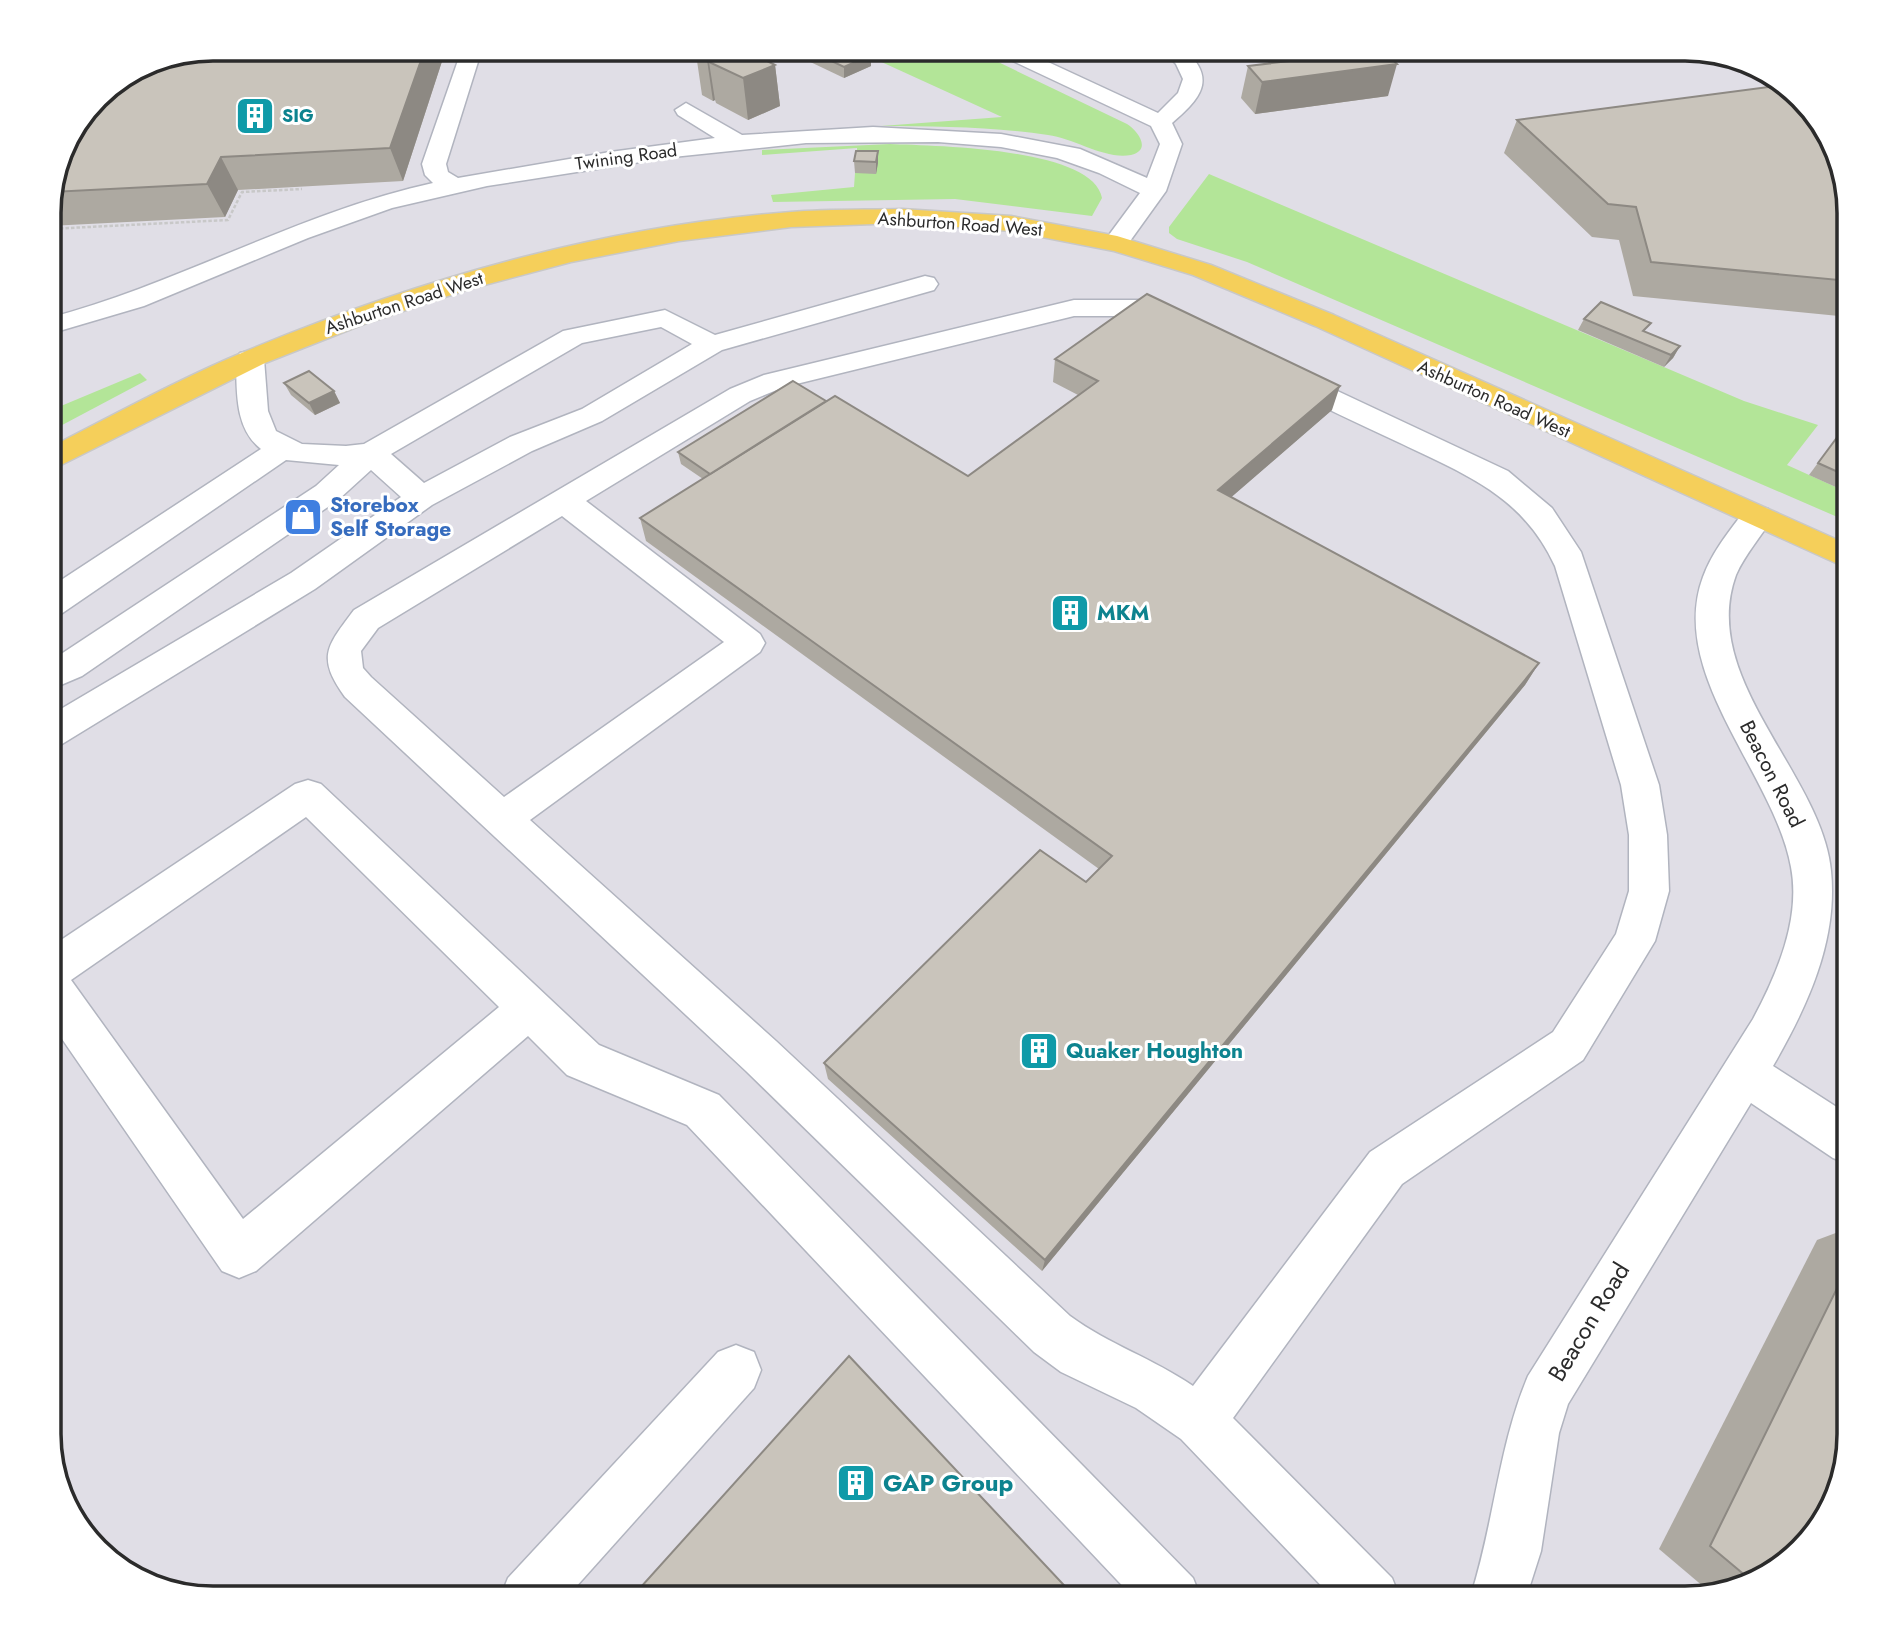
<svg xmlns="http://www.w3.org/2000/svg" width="1898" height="1647" font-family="Jost,sans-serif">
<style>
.industrial{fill:#e0dee6}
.green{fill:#b3e598}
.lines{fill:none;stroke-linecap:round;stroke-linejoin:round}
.minor-casing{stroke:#b1b4bf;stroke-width:3}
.major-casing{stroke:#c8c8c8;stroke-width:3}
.path{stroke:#c8c8c8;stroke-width:2.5;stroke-dasharray:3.5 2;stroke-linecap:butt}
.minor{fill:#fff;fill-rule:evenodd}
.major{fill:#f5cf5a;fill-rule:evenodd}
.wall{fill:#ada9a1}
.shaded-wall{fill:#8d8983}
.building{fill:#c9c4bb;stroke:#8d8983;stroke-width:2}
.labels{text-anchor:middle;stroke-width:6;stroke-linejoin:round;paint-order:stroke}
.far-culture-label{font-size:18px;font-weight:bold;fill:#0d838f;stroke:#fff;text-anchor:start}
.far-street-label{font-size:18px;fill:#2b2b2b;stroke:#fff}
.shop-label{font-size:21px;font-weight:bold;fill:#366cbe;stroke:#fff;text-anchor:start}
.culture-label{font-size:21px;font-weight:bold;fill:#0d838f;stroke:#fff;text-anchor:start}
.street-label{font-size:21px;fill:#2b2b2b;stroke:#fff}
.near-street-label{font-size:24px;fill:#2b2b2b;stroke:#fff}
.near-culture-label{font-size:24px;font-weight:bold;fill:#0d838f;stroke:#fff;text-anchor:start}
.rim{fill:none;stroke:#2b2b2b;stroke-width:3.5}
</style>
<rect width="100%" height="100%" fill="#ede6dd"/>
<polygon class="industrial" points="214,49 1685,49 1747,61 1800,97 1836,150 1849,214 1849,1444 1748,1585 1684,1598 213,1598 151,1586 98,1550 62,1497 49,1444 49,203 66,141 151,61"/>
<g class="green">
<path d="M853,49H971L1127,124C1138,131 1152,150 1131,155C1105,160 1074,138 1048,135C993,127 936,126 881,126L1002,117Z"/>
<path d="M890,144C932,146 1093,147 1102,198L1092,216L955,199L773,202L771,195L854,187L855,173H876L857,163V148L762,155V150Z"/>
<polygon points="1209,174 1744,401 1818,425 1787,465 1849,493 1849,522 1247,262 1177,239 1169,233 1169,227"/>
<polygon points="140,373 147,380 49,432 49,411"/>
</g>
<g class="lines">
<g class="minor-casing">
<g id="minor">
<path d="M462,49H482L446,164L448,172L458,178L610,152L715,138L678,115L675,110L686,103L742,135L873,127L1001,134L1080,149L1147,178L1160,144L1151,126L996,53L993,49H1020L1158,113L1178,93L1183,79L1176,64L1162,49H1184C1218,79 1200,99 1172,123L1182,144L1166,191L1125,248H1107L1103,243L1140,193L1099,173L1057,158L1001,147L938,142L806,143L673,157L487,186L392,208L308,238L144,306L49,334V318C181,283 300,212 433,183L425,175L422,164Z"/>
<path d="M925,276L934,278L938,284L934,290L722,350L602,421L532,451L432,505L315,589L62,744L49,748V716L291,573L401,497L371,470L338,500L82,676L49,690V662L316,486L339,465L286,460L61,614L49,617V588L261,449C234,428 237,390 236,359L240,353L250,351L260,353L264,359L268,411L276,431L302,444L346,446L364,444L563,331L665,310L715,335ZM661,327L692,344L582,409L510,437L424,483L391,454L582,343Z"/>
<path d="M1074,300H1138L1185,317L1189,323L1185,329H1165L1134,316H1074L784,387L750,401L586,501L760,634L765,643L760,652L530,820L776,1041L1070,1316C1108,1344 1154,1359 1193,1386L1370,1152L1553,1032L1616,934L1629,891V835L1621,785L1555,566C1522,495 1466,475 1400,443C1359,424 1319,405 1279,385L1275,379L1279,373L1289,370L1299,373L1508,471L1552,508L1581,552L1659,785L1667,835L1669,891L1655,941L1583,1060L1402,1184L1233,1418L1392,1578L1400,1598H1333L1181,1439L1136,1408L1061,1372L1034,1352L746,1071L345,697C316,657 327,646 354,610L730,389L764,375ZM562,516L724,642L504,797L371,677L363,668L361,651L378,628Z"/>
<path d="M1757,506L1768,509L1773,517C1761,537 1745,554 1736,575C1698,679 1822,774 1831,871C1838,941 1807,1007 1773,1066L1849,1115V1164L1833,1158L1751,1103L1568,1404L1559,1433L1541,1551L1526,1598H1470C1494,1525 1498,1447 1528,1376L1753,1019C1777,974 1801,919 1791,867C1774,774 1667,674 1703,577C1712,552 1730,530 1746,509Z"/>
<path d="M308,780L321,784L599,1045L719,1095L1193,1578L1201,1598H1134L687,1125L567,1075L528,1036L256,1271L239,1278L222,1271L49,1020V948L295,784ZM306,817L499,1007L243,1219L71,980Z"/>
<polygon points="736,1345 754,1352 761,1370 754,1388 566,1598 500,1598 508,1578 718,1352"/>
</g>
</g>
<g class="major-casing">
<path id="major" d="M902,209L1011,216L1117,236L1211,265L1334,315L1849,545V569L1315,326L1193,275L1114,251L1011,231L902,223L791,227L679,241L571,262L469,289L364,324L265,363L49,471V448C114,415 177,380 244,352C416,280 604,226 791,212C827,209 865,210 902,209Z"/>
</g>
<polyline class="path" points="49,229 228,220 242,192 302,189"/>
<use href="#minor" class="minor"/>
<use href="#major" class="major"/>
</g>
<g class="wall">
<polygon points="446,49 403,181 238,190 225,217 49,226 49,203 66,141"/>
<polygon points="708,49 750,49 751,53 775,65 780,106 748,120 716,103 715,100 713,101 702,95 696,54"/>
<polygon points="801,49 858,49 871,66 844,78 802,58"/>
<polygon points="1271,49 1381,49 1388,96 1255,114 1241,98 1248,66 1268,64"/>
<polygon points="1517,120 1849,214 1849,317 1633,296 1619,240 1592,237 1504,153"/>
<polygon points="856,151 878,163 876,174 855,173 854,161"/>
<polygon points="1584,319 1646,332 1680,346 1673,358 1664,367 1578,330"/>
<polygon points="1055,359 1332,410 1231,497 1539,663 1525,685 1042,1271 828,1079 824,1063 1086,882 1099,869 646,541 640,518 703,479 681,464 678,452 826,401 968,476 1078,395 1053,382"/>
<polygon points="284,383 334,391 340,403 315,415 291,395"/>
<polygon points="1847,424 1849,425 1849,493 1809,475"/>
<polygon points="1849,1228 1849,1444 1801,1549 1748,1585 1711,1593 1659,1549 1817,1240"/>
</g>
<g class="shaded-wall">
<polygon points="425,49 446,49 403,181 390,148"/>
<polygon points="733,49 750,49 754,74 775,65 780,106 748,120 743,78 709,62 715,100 713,101 707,60"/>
<polygon points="871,55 871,66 844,78 844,67"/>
<polygon points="1397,64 1388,96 1255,114 1262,82"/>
<polygon points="878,151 878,163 876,174 876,162"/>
<polygon points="221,157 238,190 225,217 207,184"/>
<polygon points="1680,346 1673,358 1664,367 1671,355"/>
<polygon points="1340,386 1332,410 1213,513 1218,490"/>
<polygon points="334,391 340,403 315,415 309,403"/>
<polygon points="1539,663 1525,685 1042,1271 1045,1260"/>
</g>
<g class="building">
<polygon points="214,49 425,49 390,148 221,157 207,184 52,192 66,141 105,90 151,61"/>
<polygon points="708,49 733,49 707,60 696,54"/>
<polygon points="742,49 744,49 775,65 743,78 709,62"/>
<polygon points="806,49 858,49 871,55 844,67"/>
<polygon points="1288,49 1381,49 1397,64 1262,82 1248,66 1298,60"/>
<polygon points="1783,85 1800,97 1836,150 1849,214 1849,281 1651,262 1636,207 1608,204 1517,120"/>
<polygon points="856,151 878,151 876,162 854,161"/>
<polygon points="1147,294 1340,386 1218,490 1539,663 1045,1260 824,1063 1040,850 1086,882 1112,856 640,518 835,396 968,476 1098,381 1055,359"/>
<polygon points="1601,302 1651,323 1643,331 1680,346 1671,355 1584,319"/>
<polygon points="309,371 334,391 309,403 284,383"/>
<polygon points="793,381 826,401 710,474 678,452"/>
<polygon points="1847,424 1849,425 1849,477 1818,463"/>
<polygon points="1849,1264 1849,1444 1836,1497 1801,1549 1753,1582 1710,1546"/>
<polygon points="849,1356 1076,1598 631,1598"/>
</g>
<defs>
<g id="building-square" transform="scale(2.0125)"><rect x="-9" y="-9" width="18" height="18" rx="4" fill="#0f9aa8" stroke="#fff"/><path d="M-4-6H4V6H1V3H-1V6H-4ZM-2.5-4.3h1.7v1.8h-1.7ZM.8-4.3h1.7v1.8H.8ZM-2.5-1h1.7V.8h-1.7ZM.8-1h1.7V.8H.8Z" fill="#fff"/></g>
<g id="shop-square" transform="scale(2.0125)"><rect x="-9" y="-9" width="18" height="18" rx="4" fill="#3f7fe0" stroke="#fff"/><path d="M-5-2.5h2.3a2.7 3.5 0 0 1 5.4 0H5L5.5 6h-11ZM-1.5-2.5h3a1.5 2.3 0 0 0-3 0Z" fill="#fff"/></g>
</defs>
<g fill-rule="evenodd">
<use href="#building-square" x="255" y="116"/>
<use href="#shop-square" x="303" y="517"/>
<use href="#building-square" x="1070" y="613"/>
<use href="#building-square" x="1039" y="1051"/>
<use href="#building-square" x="856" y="1483"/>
</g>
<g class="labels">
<g class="far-culture-label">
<text x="282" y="122">SIG</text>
</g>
<g class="far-street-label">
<text transform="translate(626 157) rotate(-8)" y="6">Twining Road</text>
<text transform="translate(960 224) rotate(4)" y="6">Ashburton Road West</text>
<text transform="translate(404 303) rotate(-18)" y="6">Ashburton Road West</text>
<text transform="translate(1494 399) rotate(24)" y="6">Ashburton Road West</text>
</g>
<g class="shop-label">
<text x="330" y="512">Storebox<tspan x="330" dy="24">Self Storage</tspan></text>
</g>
<g class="culture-label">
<text x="1097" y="620">MKM</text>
<text x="1066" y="1058">Quaker Houghton</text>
</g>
<g class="street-label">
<text transform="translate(1772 774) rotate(63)" y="7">Beacon Road</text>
</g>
<g class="near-street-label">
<text transform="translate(1589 1322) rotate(-59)" y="8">Beacon Road</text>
</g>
<g class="near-culture-label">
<text x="883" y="1491">GAP Group</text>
</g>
</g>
<path d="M0 0H1898V1647H0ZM213 61H1685A152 152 0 0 1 1837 213V1434A152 152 0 0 1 1685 1586H213A152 152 0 0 1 61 1434V213A152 152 0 0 1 213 61Z" fill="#fff" fill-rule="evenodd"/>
<path class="rim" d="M213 61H1685A152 152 0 0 1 1837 213V1434A152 152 0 0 1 1685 1586H213A152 152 0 0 1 61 1434V213A152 152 0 0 1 213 61Z"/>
</svg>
